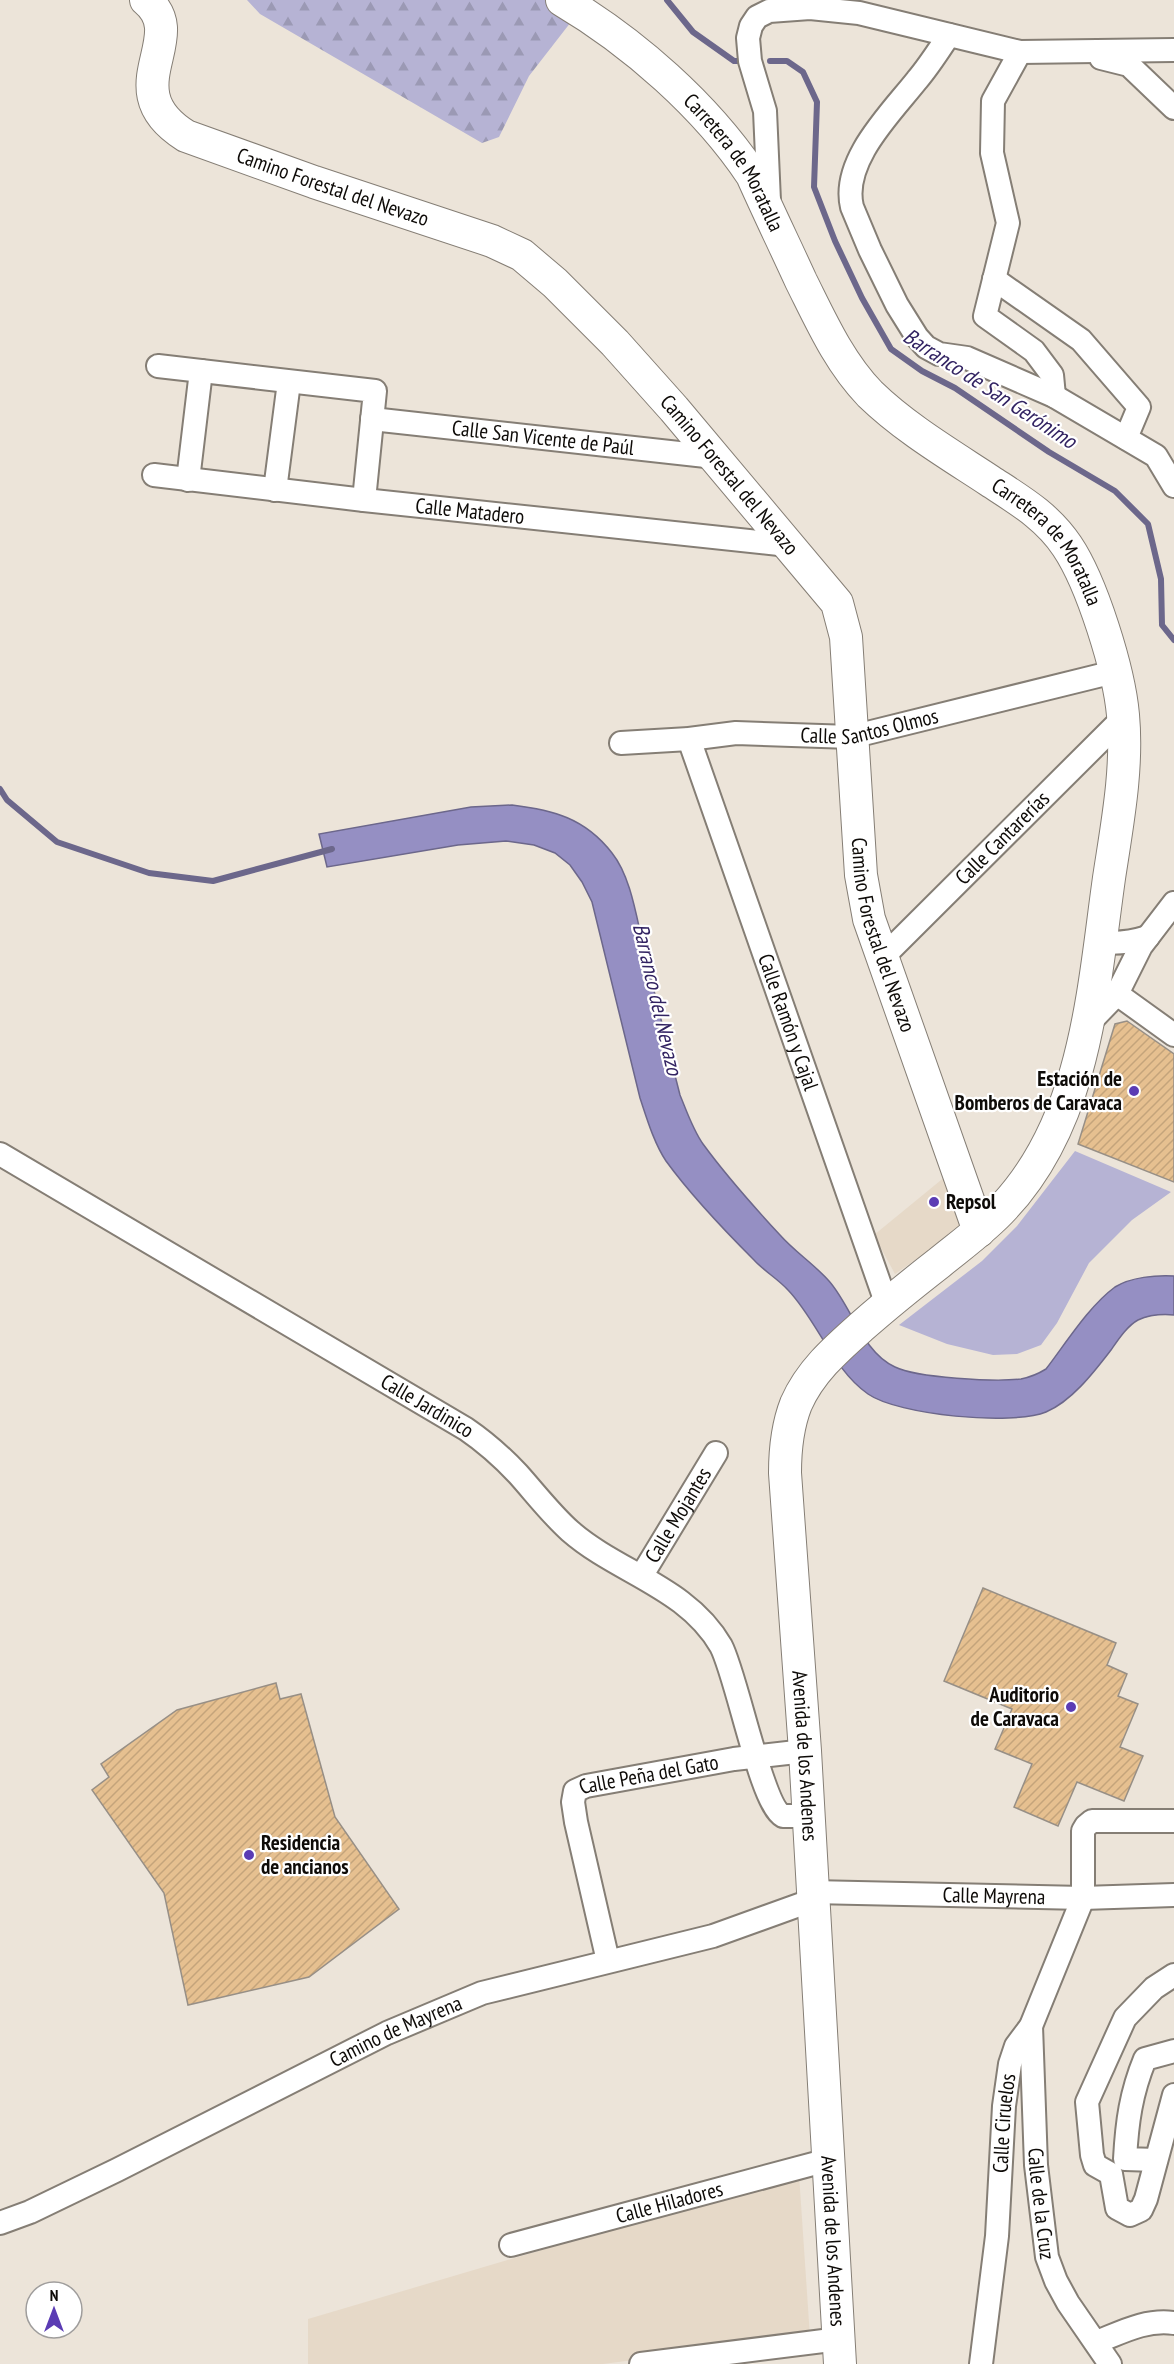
<svg xmlns="http://www.w3.org/2000/svg" width="1174" height="2364" font-family="'PT Sans Narrow',sans-serif">
<style>
.built{fill:#e6d9c8}
.green{fill:#b6b3d4}
.forest{fill:url(#forest-firs)}
.water{fill:#958fc3;stroke:#6c678b;stroke-width:1.5}
.lines{fill:none;stroke-linecap:round;stroke-linejoin:round}
.stream{stroke:#6c678b;stroke-width:6}
.building{fill:url(#building-hatch);stroke:#978f86;stroke-width:1.5}
.street-casing{stroke:#857e75;stroke-width:26}
.secondary-casing{stroke:#857e75;stroke-width:34}
.street{stroke:#fff;stroke-width:22}
.secondary{stroke:#fff;stroke-width:32}
.poi-dot{fill:#5b3cb4;stroke:#fff;stroke-width:2}
.labels{text-anchor:middle;stroke-width:4.5;stroke-linejoin:round;paint-order:stroke}
.street-label{font-size:21px;fill:#0e0b08;stroke:#fff}
.poi-label{font-size:21px;font-weight:bold;fill:#0e0b08;stroke:#fff;text-anchor:end}
.water-label{font-size:22px;font-style:italic;fill:#322362;stroke:#fff}
</style>
<defs>
<pattern id="forest-firs" width="22" height="20" patternUnits="userSpaceOnUse" patternTransform="scale(1.5)"><rect width="22" height="20" fill="#b6b3d4"/><path d="M5 1l3.5 6h-7zM16 11l3.5 6h-7z" fill="#9b99b4"/></pattern>
<pattern id="building-hatch" width="6" height="6" patternUnits="userSpaceOnUse" patternTransform="scale(1.5)"><rect width="6" height="6" fill="#e6c090"/><path d="M-1 1l2-2M0 6l6-6M5 7l2-2" fill="none" stroke="#c4a47b"/></pattern>
</defs>
<rect width="100%" height="100%" fill="#ece4d9"/>
<g class="built">
<polygon points="946,1176 961,1228 895,1274 874,1235"/>
<polygon points="799,2174 810,2337 603,2364 308,2364 308,2319"/>
</g>
<polygon class="green" points="1075,1151 1171,1192 1132,1220 1089,1263 1057,1323 1041,1345 1017,1354 993,1355 947,1344 899,1325 982,1261 1017,1226"/>
<polygon class="forest" points="247,0 588,0 529,76 499,137 482,143 260,14"/>
<path class="water" d="M512,805C553,810 585,818 612,853C632,878 637,922 645,953C656,1000 668,1048 680,1095C687,1112 693,1130 703,1144C725,1174 755,1208 780,1235C795,1252 814,1264 829,1281C852,1307 862,1352 895,1367C917,1378 996,1382 1021,1379C1031,1377 1038,1374 1046,1369C1066,1343 1089,1306 1115,1287C1131,1277 1156,1275 1174,1276V1315C1163,1314 1149,1315 1138,1320C1127,1326 1118,1340 1111,1350C1094,1372 1072,1401 1046,1412C1012,1426 898,1415 868,1394C833,1370 817,1320 788,1290C778,1279 764,1271 754,1260C725,1231 690,1194 666,1161C654,1143 647,1119 640,1098L592,902L582,882L570,865L555,853L534,845L506,841L458,845L327,867L319,834L471,807Z"/>
<g class="lines">
<g class="stream">
<polyline points="667,0 693,32 734,61 738,61"/>
<polyline points="770,61 787,61 803,72 817,102 814,187 835,241 862,298 891,349 922,371 955,388 1049,452 1115,491 1148,524 1161,579 1162,625 1174,640"/>
<polyline points="0,789 7,800 57,842 149,873 213,881 332,849"/>
</g>
</g>
<g class="building">
<polygon points="1127,1021 1174,1054 1174,1182 1078,1144 1115,1024"/>
<polygon points="983,1588 1116,1643 1107,1665 1127,1674 1118,1696 1138,1704 1120,1747 1143,1756 1124,1801 1077,1782 1058,1826 1014,1807 1032,1764 995,1749 1012,1709 944,1681"/>
<polygon points="276,1683 280,1699 301,1694 335,1817 399,1909 309,1977 188,2005 164,1893 92,1790 109,1777 101,1764 177,1710"/>
</g>
<g class="lines">
<g class="street-casing">
<g id="street">
<path d="M949,35C939,50 929,66 917,80C891,113 841,161 852,207L870,250L897,305L917,337L926,347L939,354L967,358L1054,396L1156,456L1174,486"/>
<polyline points="1020,52 993,101 992,153 1008,223 985,316 1034,351 1052,375 1054,396"/>
<polyline points="1101,58 1129,65 1174,108"/>
<polyline points="769,201 765,111 750,61 748,38 751,26 757,17 769,11 810,8 859,13 1020,52 1174,50"/>
<polyline points="994,279 1081,340 1139,407 1126,438"/>
<polyline points="158,366 375,391 364,500"/>
<path id="s1" d="M372,419L715,457"/>
<path id="s2" d="M154,475L364,500L788,545"/>
<polyline points="188,480 201,371"/>
<polyline points="275,490 289,382"/>
<path id="s3" d="M689,739L887,1305"/>
<path id="s4" d="M621,743L689,739L736,733L851,737L1114,672"/>
<path d="M1100,942C1116,944 1132,942 1148,937"/>
<path id="s5" d="M882,958L1123,718"/>
<polyline points="1117,994 1174,1035"/>
<polyline points="1087,1025 1117,994 1141,946 1174,903"/>
<path id="s6" d="M0,1154L466,1429C485,1442 502,1457 518,1474C535,1493 551,1514 570,1531C618,1573 687,1587 721,1646C737,1676 761,1805 783,1816H808"/>
<path id="s7" d="M642,1575L716,1453"/>
<path id="s8" d="M812,1892L1083,1898L1174,1895"/>
<path id="s9" d="M608,1961L576,1822L573,1802L575,1791L586,1786L734,1759L805,1751"/>
<polyline points="1174,1975 1154,1988 1125,2018 1087,2102 1092,2155 1095,2165 1111,2174 1117,2208 1130,2215 1141,2210 1146,2199 1174,2095"/>
<path id="s10" d="M1031,2026L1036,2165L1047,2257L1056,2281L1068,2303L1110,2364"/>
<path d="M1156,2160L1125,2159C1127,2122 1131,2093 1145,2059L1174,2051"/>
<path id="s11" d="M0,2223L30,2212L117,2170L387,2033L482,1993L713,1936L813,1900"/>
<path id="s12" d="M511,2245L828,2160"/>
<path d="M1097,2342C1122,2332 1146,2319 1174,2323"/>
<polyline points="641,2364 839,2339"/>
<path id="s13" d="M981,2364L997,2236L1004,2106L1010,2064L1016,2046L1031,2026L1083,1898V1831L1086,1826L1092,1821H1174"/>
</g>
</g>
<g class="secondary-casing">
<g id="secondary">
<path id="s14" d="M146,0C192,38 111,89 186,136L314,182L492,241L522,255L555,283L615,343L674,409L837,603L846,637L861,875L869,919L979,1231"/>
<path id="s15" d="M562,0C633,42 706,106 752,175C768,211 785,246 801,281C821,321 839,362 870,394C905,428 949,454 990,481C1019,500 1047,516 1067,546C1092,583 1119,670 1123,715C1128,769 1117,825 1109,878C1093,992 1086,1119 1004,1207C985,1228 961,1245 939,1263C912,1284 886,1305 861,1327C835,1350 810,1372 796,1404C787,1427 785,1449 785,1473L805,1751L840,2364"/>
</g>
</g>
<use href="#street" class="street"/>
<use href="#secondary" class="secondary"/>
</g>
<g class="poi-dot">
<circle cx="1134" cy="1091" r="6"/>
<circle cx="934" cy="1202" r="6"/>
<circle cx="1071" cy="1707" r="6"/>
<circle cx="249" cy="1855" r="6"/>
</g>
<g class="labels">
<g class="street-label">
<text dy="7" stroke="none"><textPath href="#s15" startOffset="240">Carretera de Moratalla</textPath></text>
<text dy="7" stroke="none"><textPath href="#s14" startOffset="310">Camino Forestal del Nevazo</textPath></text>
<text dy="7" stroke="none"><textPath href="#s1" startOffset="172">Calle San Vicente de Paúl</textPath></text>
<text dy="7" stroke="none"><textPath href="#s14" startOffset="814">Camino Forestal del Nevazo</textPath></text>
<text dy="7" stroke="none"><textPath href="#s2" startOffset="318">Calle Matadero</textPath></text>
<text dy="7" stroke="none"><textPath href="#s15" startOffset="744">Carretera de Moratalla</textPath></text>
<text dy="7" stroke="none"><textPath href="#s4" startOffset="250">Calle Santos Olmos</textPath></text>
<text dy="7" stroke="none"><textPath href="#s5" startOffset="170">Calle Cantarerías</textPath></text>
<text dy="7" stroke="none"><textPath href="#s14" startOffset="1318">Camino Forestal del Nevazo</textPath></text>
<text dy="7" stroke="none"><textPath href="#s3" startOffset="300">Calle Ramón y Cajal</textPath></text>
<text dy="7" stroke="none"><textPath href="#s6" startOffset="496">Calle Jardinico</textPath></text>
<text dy="7" stroke="none"><textPath href="#s7" startOffset="70">Calle Mojantes</textPath></text>
<text dy="7" stroke="none"><textPath href="#s15" startOffset="2097">Avenida de los Andenes</textPath></text>
<text dy="7" stroke="none"><textPath href="#s9" startOffset="250">Calle Peña del Gato</textPath></text>
<text dy="7" stroke="none"><textPath href="#s8" startOffset="182">Calle Mayrena</textPath></text>
<text dy="7" stroke="none"><textPath href="#s11" startOffset="440">Camino de Mayrena</textPath></text>
<text dy="7" stroke="none"><textPath href="#s13" startOffset="242">Calle Ciruelos</textPath></text>
<text dy="7" stroke="none"><textPath href="#s12" startOffset="164">Calle Hiladores</textPath></text>
<text dy="7" stroke="none"><textPath href="#s10" startOffset="178">Calle de la Cruz</textPath></text>
<text dy="7" stroke="none"><textPath href="#s15" startOffset="2583">Avenida de los Andenes</textPath></text>
</g>
<g class="poi-label">
<text x="1122" y="1086">Estación de<tspan x="1122" dy="24">Bomberos de Caravaca</tspan></text>
<text x="946" y="1209" text-anchor="start">Repsol</text>
<text x="1059" y="1702">Auditorio<tspan x="1059" dy="24">de Caravaca</tspan></text>
<text x="261" y="1850" text-anchor="start">Residencia<tspan x="261" dy="24">de ancianos</tspan></text>
</g>
<g class="water-label">
<text transform="translate(990 388) rotate(33)" y="8">Barranco de San Gerónimo</text>
<text transform="translate(658 999) rotate(77)" y="8">Barranco del Nevazo</text>
</g>
</g>
<g transform="translate(54 2310)"><circle r="28" fill="#ffffff" stroke="#9f9d9c" stroke-width="1.5"/>
<path d="M0-4.5L10 22L0 15L-10 22Z" fill="#5b3cb4"/>
<text y="-9" font-size="16" font-weight="bold" text-anchor="middle" fill="#0e0b08">N</text>
</g>
</svg>
